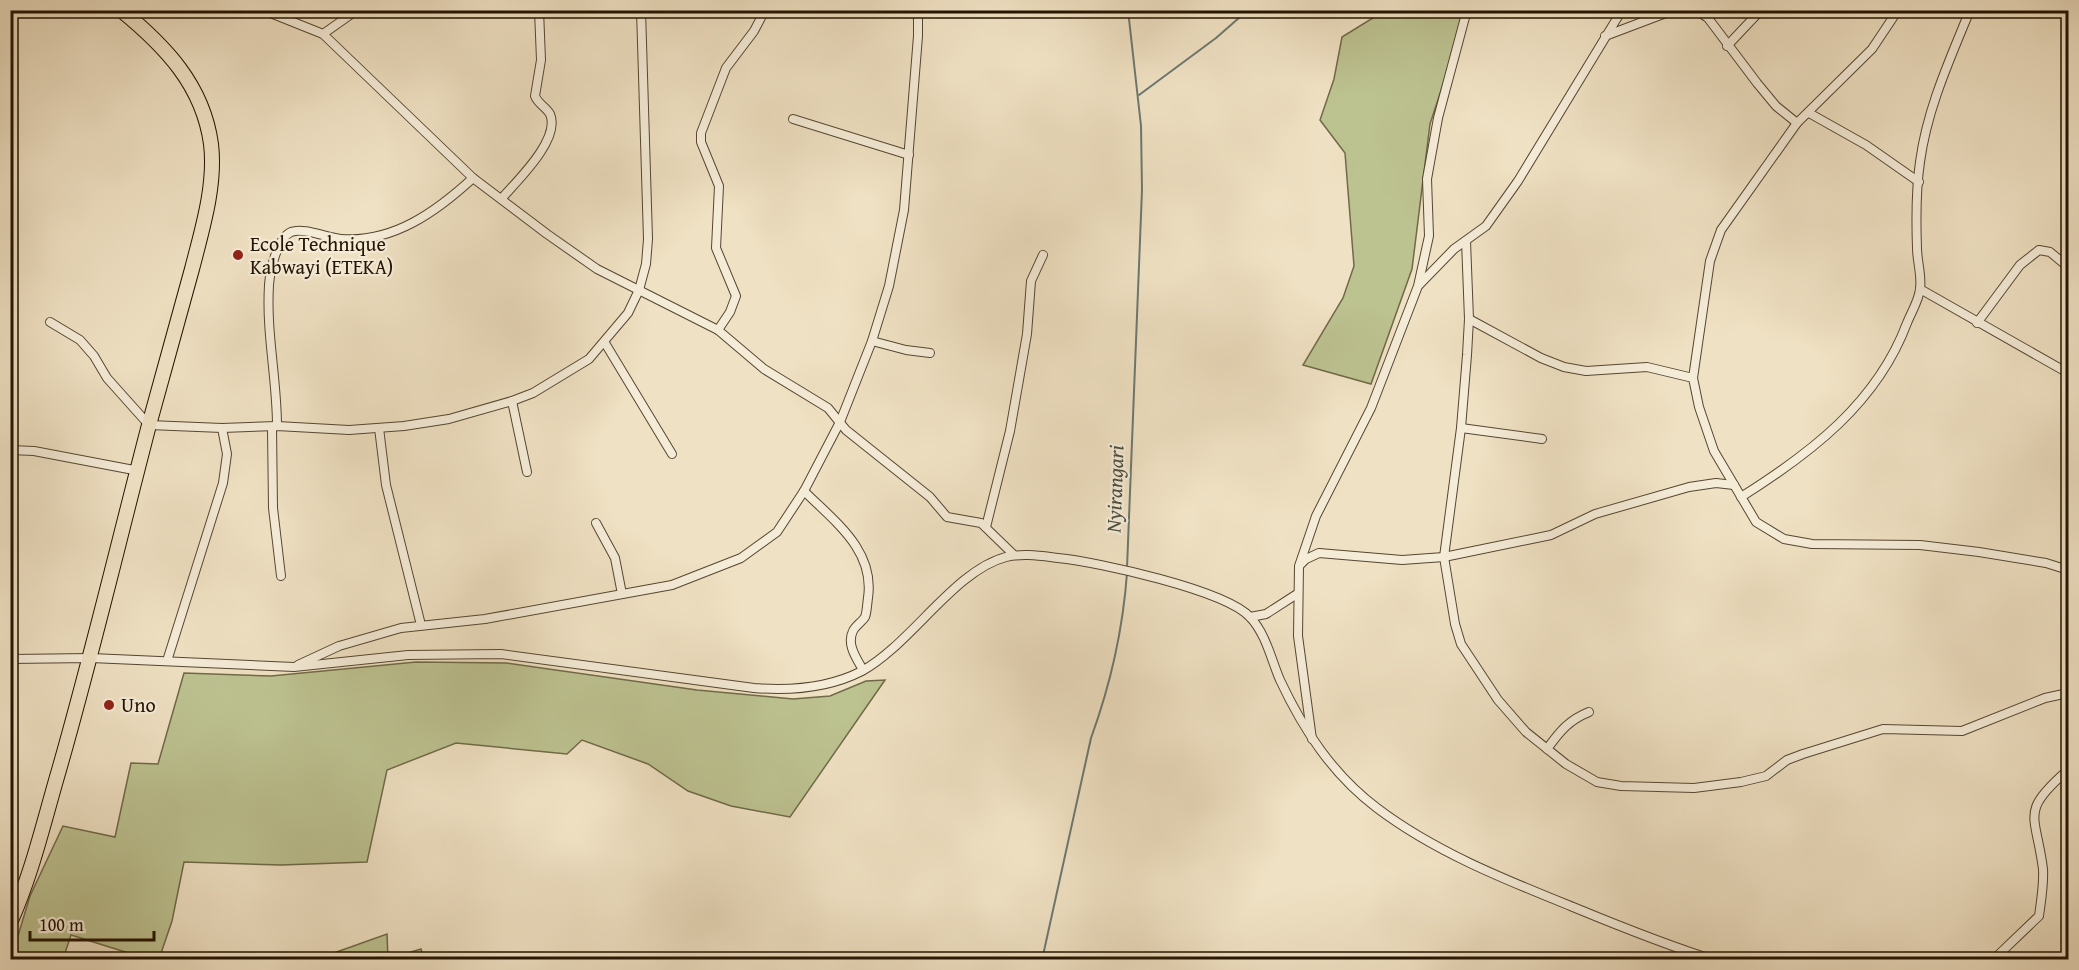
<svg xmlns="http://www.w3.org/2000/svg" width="2079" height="970" font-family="'Gentium Book Plus',serif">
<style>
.green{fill:#bdc291;stroke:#706a48;stroke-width:1.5}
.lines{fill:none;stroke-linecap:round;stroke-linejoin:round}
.stream{stroke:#6c7870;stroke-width:2}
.street-casing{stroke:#564631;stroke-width:10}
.highway-casing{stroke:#231300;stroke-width:16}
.street{stroke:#f5ecd8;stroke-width:8}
.highway{stroke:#efe1c3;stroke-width:14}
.poi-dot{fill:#8f2418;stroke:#f5ecd8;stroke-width:2}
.labels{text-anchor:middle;stroke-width:4.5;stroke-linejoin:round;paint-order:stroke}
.poi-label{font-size:20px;fill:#231300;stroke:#f5ecd8;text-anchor:start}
.water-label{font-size:21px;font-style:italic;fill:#4d4e41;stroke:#f5ecd8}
</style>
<rect width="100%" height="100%" fill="#efe1c3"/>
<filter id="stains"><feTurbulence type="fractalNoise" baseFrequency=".00333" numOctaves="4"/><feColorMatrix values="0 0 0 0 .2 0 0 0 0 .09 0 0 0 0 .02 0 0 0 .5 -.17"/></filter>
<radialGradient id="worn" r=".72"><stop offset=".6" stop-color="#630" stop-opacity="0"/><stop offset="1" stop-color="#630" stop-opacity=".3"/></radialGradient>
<g class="green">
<polygon points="1384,11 1463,11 1457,42 1430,124 1412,269 1371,384 1303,365 1343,298 1354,266 1345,153 1320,120 1334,79 1342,37"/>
<polygon points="416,662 506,663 697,690 793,699 830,696 866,681 885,680 790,817 731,806 688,791 648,764 582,740 567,754 456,743 387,770 367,862 281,865 184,862 172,921 159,959 137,959 138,956 71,935 63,959 11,959 30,896 63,826 115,837 131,763 158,764 184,673 271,676"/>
<polygon points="387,934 388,959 421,949 424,959 327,959 326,957 331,954"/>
</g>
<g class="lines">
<g class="stream">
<polyline points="1139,95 1216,38 1248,10"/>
<polyline points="1127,568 1142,190 1141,126 1128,10"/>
<path d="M1042,960L1091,738C1110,686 1123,628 1127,573"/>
</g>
<g class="street-casing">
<g id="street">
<polyline points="263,10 323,34 473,178 547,234 597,269 718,330 764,369 828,408 846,430 930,497 947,517 981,523 1014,555"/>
<polyline points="1696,10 1708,18 1757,83 1776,106 1797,123"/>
<polyline points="1898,10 1872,49 1797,123 1721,230 1710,261 1693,378 1699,407 1714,451 1756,522 1784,539 1812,544 1920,545 1979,552 2046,563 2068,570"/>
<polyline points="323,34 357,10"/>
<polyline points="1605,36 1674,10"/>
<polyline points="1727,46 1761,10"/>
<polyline points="1809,113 1866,145 1919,182"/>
<polyline points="793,119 909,155"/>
<path d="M502,198C517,181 561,139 550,114C546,107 538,104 535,96L541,60L539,10"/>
<polyline points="1466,241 1469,319 1467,355 1461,428 1444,557 1455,624 1461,644 1498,700 1526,732 1566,764 1597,782 1621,786 1694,788 1741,782 1766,776 1787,760 1803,754 1883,729 1962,731 2045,698 2068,693"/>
<polyline points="1419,285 1454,249 1486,226 1518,181 1622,10"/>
<polyline points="1920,289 2068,373"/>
<polyline points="1469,319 1541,358 1564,367 1586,371 1647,367 1693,378"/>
<polyline points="50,322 80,340 94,356 107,378 149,425 222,428 277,426 349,430 404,426 449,419 512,401 533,393 589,359 628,313 639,290 646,264 648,239 641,10"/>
<polyline points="1977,323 2020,265 2039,250 2050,252 2068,267"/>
<polyline points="718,330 730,312 736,296 716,248 719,186 701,142 701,133 726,68 754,31 765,10"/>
<polyline points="872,341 906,350 930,353"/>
<polyline points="605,343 672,454"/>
<polyline points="512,401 527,472"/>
<path d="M277,426C277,379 266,333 269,285C270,271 277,238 291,232C304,227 327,238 341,239C393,243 436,212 473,178"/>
<polyline points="272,428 273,508 281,576"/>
<polyline points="379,428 386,485 421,625"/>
<polyline points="1461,428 1542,439"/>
<polyline points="10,450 34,451 139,471"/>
<path d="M804,491C835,522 875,550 868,598C867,604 867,612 865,617C862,622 855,626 853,631C846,644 857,659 863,670"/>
<path d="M1741,497C1811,453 1877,403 1907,323C1911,313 1919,300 1920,289C1922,276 1917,261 1917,248C1916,220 1916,189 1920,162C1927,109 1950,59 1970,10"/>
<polyline points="596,523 615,558 622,594"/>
<polyline points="986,527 1010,431 1027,334 1031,281 1043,255"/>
<polyline points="1300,565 1306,559 1319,553 1402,560 1444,557 1551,535 1595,514 1689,487 1716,483 1734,485"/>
<polyline points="1250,617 1266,614 1297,594"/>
<path d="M10,659L91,658L294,667L408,655L501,654L754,688C791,691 829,688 862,671C910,645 955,570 1006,557C1023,553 1041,556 1058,558C1098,562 1225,590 1250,617C1266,634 1271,659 1280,680C1303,729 1332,774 1377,808C1435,852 1506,880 1573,907C1619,926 1666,945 1714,960"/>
<polyline points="167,661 223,483 227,454 222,428"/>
<polyline points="298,665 339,646 401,628 485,619 672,585 741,558 777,532 804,491 840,422 872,341 889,286 904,210 918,36 918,10"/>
<polyline points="1312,739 1298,636 1299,566 1316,516 1371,408 1418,286 1429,236 1427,179 1438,118 1467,10"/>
<path d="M1547,749C1560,731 1569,720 1589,712"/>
<path d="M1993,960L2039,916C2041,901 2044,884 2043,869C2036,814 2019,812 2068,770"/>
</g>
</g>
<g class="highway-casing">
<path id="highway" d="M10,923C32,874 44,821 59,770C92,655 119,540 149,425C163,373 178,321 192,269C202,230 216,185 211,144C203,85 165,46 121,10"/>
</g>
<use href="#street" class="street"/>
<use href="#highway" class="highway"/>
</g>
<g class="poi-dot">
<circle cx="238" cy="255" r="6"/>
<circle cx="109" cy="705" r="6"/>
</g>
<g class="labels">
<g class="poi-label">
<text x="250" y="251">Ecole Technique<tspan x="250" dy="23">Kabwayi (ETEKA)</tspan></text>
<text x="121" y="712">Uno</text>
</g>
<g class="water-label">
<text transform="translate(1115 489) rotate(-88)" y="7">Nyirangari</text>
</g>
</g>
<rect width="2079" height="970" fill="none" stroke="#efe1c3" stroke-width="36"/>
<rect x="12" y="12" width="2055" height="946" fill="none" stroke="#231300" stroke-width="3"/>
<rect x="18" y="18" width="2043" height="934" fill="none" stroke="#231300" stroke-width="1.5"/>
<path d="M30 931v9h124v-9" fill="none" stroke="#231300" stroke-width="3"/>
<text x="39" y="931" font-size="18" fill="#231300" stroke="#f5ecd8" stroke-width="4.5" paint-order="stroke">100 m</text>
<rect width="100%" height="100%" filter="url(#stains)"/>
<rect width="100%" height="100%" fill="url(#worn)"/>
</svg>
